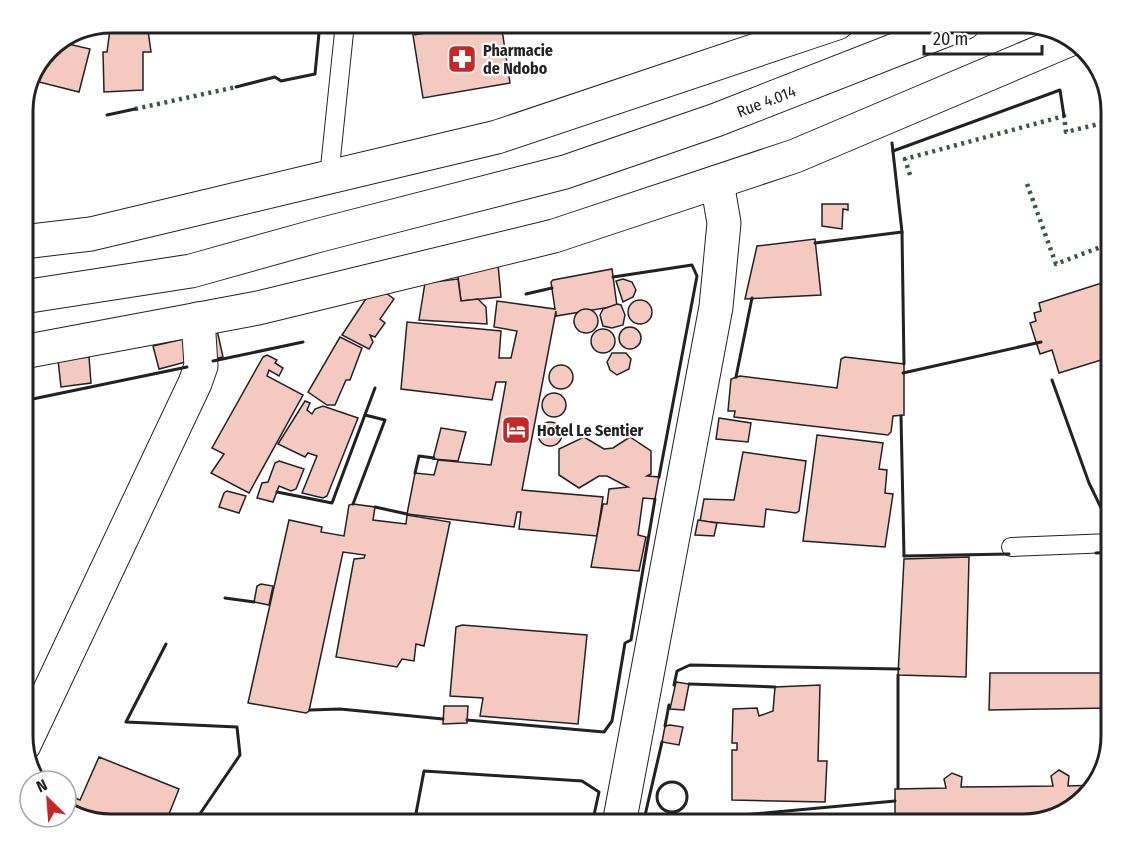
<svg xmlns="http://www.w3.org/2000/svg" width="1134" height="847" font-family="'Fira Sans Condensed',sans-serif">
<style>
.building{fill:#f3c9c0;stroke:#222;stroke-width:1.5}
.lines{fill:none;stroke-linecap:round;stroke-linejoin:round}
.service-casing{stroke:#222;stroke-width:20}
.minor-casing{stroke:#222;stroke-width:35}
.secondary-casing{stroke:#222;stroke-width:35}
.trunk-casing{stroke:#222;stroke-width:35}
.service{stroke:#fff;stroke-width:18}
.minor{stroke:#fff;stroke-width:33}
.secondary{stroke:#fff;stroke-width:33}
.trunk{stroke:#fff;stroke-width:33}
.hedge{stroke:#2f5e38;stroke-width:4.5;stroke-dasharray:3 4.5;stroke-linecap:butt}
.wall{stroke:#222;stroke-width:3}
.labels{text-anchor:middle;stroke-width:4.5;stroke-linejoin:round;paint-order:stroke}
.poi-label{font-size:16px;font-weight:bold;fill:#222;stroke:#fff;text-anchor:start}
.street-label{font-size:16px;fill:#222;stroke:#fff}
.rim{fill:none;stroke:#222;stroke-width:3}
</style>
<rect width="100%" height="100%" fill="#fff"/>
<g class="building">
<polygon points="111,22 199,23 148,30 151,52 143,52 143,90 104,92 103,52 107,52"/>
<polygon points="487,23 501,23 510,83 423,98 413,35"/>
<polygon points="60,42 90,49 79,92 39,82 52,45"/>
<polygon points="822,204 848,204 848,210 843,209 842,229 822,226"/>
<polygon points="815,239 821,295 745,299 757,246"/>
<polygon points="498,264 501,297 461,301 457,269"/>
<polygon points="612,269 617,306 556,316 556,311 522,490 603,497 597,536 519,529 521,512 517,512 514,527 407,514 415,473 434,475 438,460 491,465 506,382 496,382 492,400 401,389 407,322 501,331 499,358 511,358 517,331 494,327 497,301 555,309 551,282 553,280"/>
<polygon points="458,279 461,301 478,299 486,307 487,324 419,320 425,283"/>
<polygon points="623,279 632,282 636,290 633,297 623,302 616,281"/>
<polygon points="1111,280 1111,357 1059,373 1052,350 1040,354 1030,323 1036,321 1034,313 1041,311 1039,303"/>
<polygon points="375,285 394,299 380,319 385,323 375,337 370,335 373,342 369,349 342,335"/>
<circle cx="640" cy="312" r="12"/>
<polygon points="617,304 621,305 625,315 623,325 612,328 603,326 600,315 603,309"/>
<circle cx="586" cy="321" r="12"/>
<polygon points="215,321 223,357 214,359"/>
<circle cx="630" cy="338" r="11"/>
<circle cx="603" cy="341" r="12"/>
<polygon points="192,337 197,359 159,369 153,346"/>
<polygon points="340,337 362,348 350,380 346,380 335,405 327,405 308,392"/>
<polygon points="612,353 626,353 631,359 629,369 617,375 610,370 607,362"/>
<polygon points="267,355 277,360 275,363 283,368 279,376 269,370 267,376 303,395 249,493 211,473 224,454 212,448 263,357"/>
<polygon points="89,357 91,383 61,387 58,360"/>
<polygon points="845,357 904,364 904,415 893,416 891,432 888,435 734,417 735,411 728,411 731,379 740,376 837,388 841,359"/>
<circle cx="561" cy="377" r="12"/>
<circle cx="554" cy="405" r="12"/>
<polygon points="305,401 310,403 307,410 312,414 315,409 323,406 358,418 327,496 323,498 302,493 317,456 308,453 305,457 278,444"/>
<polygon points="719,418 751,423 748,442 716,439"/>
<circle cx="550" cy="434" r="12"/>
<polygon points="441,428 466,432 458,461 433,459"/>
<polygon points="817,435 883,443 879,469 887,470 885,493 893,494 885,547 803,541"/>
<polygon points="584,437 604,449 613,448 630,437 651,451 651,474 647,476 659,477 655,499 643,498 638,535 646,537 639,571 591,567 603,504 607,504 609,489 628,487 607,476 599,476 579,488 559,475 559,449"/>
<polygon points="743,452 806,461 799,511 796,513 766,509 764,527 700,521 704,499 734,500"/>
<polygon points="279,461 304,469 296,489 291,491 279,486 273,502 257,498 262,483 268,482 275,463"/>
<polygon points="227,491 246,496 239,513 219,507 224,493"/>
<polygon points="353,504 375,507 373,520 406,524 407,515 450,522 424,646 416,644 414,661 402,659 397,667 336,657 354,559 364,558 365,555 343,552 309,711 306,713 248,703 289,520 322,527 321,532 344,536 349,505"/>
<polygon points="698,520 717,523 714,536 695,535"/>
<polygon points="969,557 966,677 898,675 904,559"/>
<polygon points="261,584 273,586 269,605 254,602 257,586"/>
<polygon points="462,625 587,635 578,724 480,716 483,698 450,696 456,627"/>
<polygon points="990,673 1111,673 1111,708 989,710"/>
<polygon points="676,682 689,684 684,710 670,709"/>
<polygon points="820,685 818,761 827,761 825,802 732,800 732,750 737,750 737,743 732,743 733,709 757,708 759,716 773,711 775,687"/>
<polygon points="444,706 468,706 467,723 443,724"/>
<polygon points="670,725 683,727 679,745 662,742 665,726"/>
<polygon points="99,757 179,789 165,824 111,824 70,810 75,798 80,800"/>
<polygon points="1059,770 1069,776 1068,786 1095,785 1093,790 1062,816 1023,824 895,824 895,789 946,788 944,779 952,773 962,777 961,787 1053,786 1051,776"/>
<polygon points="444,816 456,824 427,824 430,818"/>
</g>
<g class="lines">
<g class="service-casing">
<g id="service">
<polyline points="329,177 345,23"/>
<polyline points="1011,547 1111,543"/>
</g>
</g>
<g class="minor-casing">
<g id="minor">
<polyline points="24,745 195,383 201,366 198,319"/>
<polyline points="619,824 716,307 724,223 717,182"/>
</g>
</g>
<g class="secondary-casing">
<g id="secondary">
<polyline points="23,242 91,234 497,137 837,23"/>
<polyline points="23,352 258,308 554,236 795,156 1071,39"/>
</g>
</g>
<g class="trunk-casing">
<polyline id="trunk" points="23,297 191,271 320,235 565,172 716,120 964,23"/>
</g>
<use href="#service" class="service"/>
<use href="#minor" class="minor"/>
<use href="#secondary" class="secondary"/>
<use href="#trunk" class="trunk"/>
<g class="hedge">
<polyline points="135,109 236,87"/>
<polyline points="910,175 905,159 1064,116 1066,132 1111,121"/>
<polyline points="1027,184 1056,264 1111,243"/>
</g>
<g class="wall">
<polyline points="236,87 275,77 281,81 315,74 320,23"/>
<polyline points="107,115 135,109"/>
<polyline points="892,143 902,232 904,364"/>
<polyline points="893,151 1060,90 1064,116"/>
<polyline points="815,243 902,232"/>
<polyline points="613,277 692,265 697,276 659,477"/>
<polyline points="526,294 552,288"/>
<polyline points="213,361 303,342"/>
<polyline points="903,373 1041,342"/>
<polyline points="736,377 752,298"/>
<polyline points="1052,380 1089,483 1105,516 1111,516"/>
<polyline points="23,401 187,367"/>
<polyline points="901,416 904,556"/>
<polyline points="415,473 419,456 434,458"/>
<polyline points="277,492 332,503 375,388"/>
<polyline points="353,504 385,420 365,415"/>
<polyline points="375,507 407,514"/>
<polyline points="1096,553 1111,552"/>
<polyline points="904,556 1009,554"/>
<polyline points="225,598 254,602"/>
<polyline points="166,644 126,722 237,727 240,755 193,824"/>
<polyline points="689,684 775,687"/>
<polyline points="674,685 677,671 690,665 899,669"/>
<polyline points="310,710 340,709 443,719"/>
<polyline points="467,720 604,732 612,721 625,643 631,640 655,499"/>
<polyline points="665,726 669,705"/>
<polyline points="662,742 643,824 895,801"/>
<circle cx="672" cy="797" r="15"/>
<polyline points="898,788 898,675"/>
<polyline points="414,824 424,771 582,781 599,792 592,824"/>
<polyline points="702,824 714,819"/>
</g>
</g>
<defs>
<g id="pharmacy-square" transform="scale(1.5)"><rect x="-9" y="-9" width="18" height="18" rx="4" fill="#c62828" stroke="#fff"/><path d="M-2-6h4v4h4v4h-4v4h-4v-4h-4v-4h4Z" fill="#fff"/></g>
<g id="hotel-square" transform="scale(1.5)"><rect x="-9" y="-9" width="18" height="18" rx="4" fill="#c62828" stroke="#fff"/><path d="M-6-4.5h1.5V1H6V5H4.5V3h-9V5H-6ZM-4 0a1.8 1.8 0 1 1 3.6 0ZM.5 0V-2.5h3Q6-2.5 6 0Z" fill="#fff"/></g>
</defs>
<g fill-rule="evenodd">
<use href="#pharmacy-square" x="462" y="59"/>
<use href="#hotel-square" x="516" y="430"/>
</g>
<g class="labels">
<g class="poi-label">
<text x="483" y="56">Pharmacie<tspan x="483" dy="18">de Ndobo</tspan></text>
<text x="537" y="436">Hotel Le Sentier</text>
</g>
<g class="street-label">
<text transform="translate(766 101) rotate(-21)" y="6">Rue 4.014</text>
</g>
</g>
<path d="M0 0H1134V847H0ZM111 33H1023A78 78 0 0 1 1101 111V736A78 78 0 0 1 1023 814H111A78 78 0 0 1 33 736V111A78 78 0 0 1 111 33Z" fill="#fff" fill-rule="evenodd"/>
<path class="rim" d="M111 33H1023A78 78 0 0 1 1101 111V736A78 78 0 0 1 1023 814H111A78 78 0 0 1 33 736V111A78 78 0 0 1 111 33Z"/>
<g transform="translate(48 799) rotate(335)"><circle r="28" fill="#ffffff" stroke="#a7a7a7" stroke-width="1.5"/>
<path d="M0-4.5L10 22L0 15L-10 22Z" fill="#c62828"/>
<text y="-9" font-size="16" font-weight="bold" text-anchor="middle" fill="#222222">N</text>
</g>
<path d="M924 45v9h118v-9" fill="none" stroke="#222222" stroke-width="3"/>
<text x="933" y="45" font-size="18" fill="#222222" stroke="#ffffff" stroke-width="4.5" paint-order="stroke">20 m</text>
</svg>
